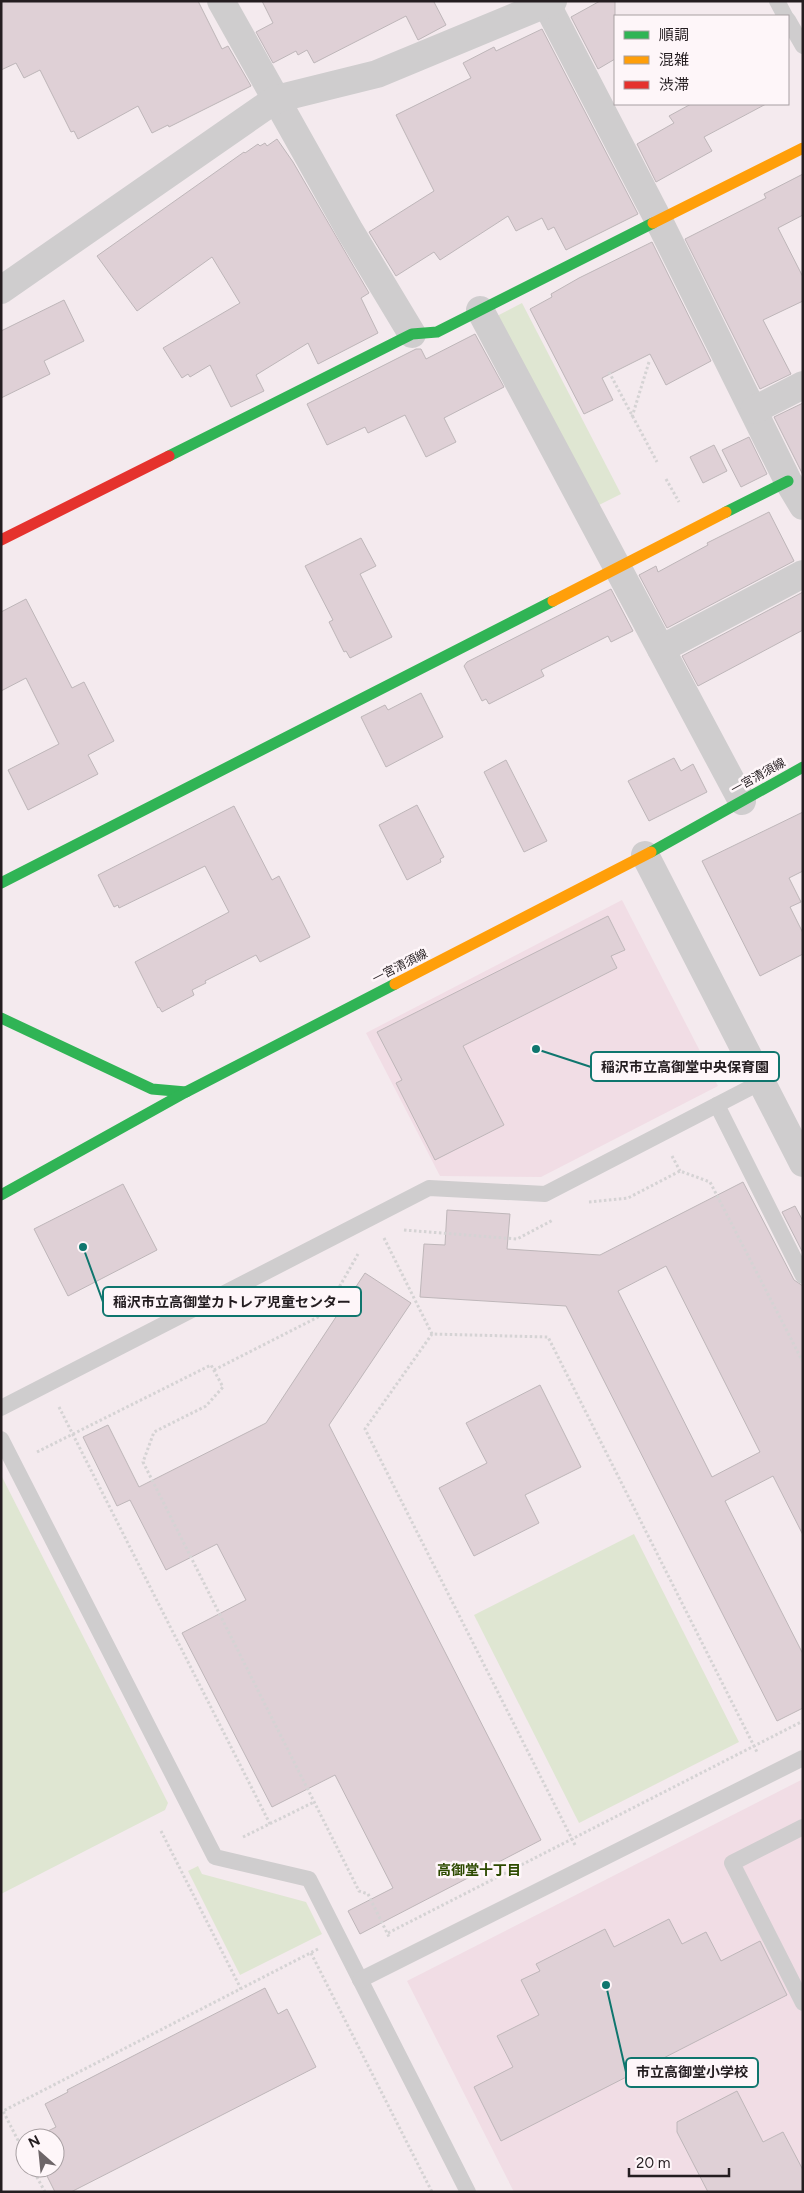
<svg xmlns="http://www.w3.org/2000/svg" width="804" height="2193" font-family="Figtree,'Noto Sans JP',sans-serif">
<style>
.built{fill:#f1dde5}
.green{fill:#dfe6d2}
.building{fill:#dfd0d6;stroke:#beb6b9;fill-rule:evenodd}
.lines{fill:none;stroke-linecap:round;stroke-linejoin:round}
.path{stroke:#d5d3d4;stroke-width:3;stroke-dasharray:2.5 2.5;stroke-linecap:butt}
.lane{stroke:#cfcdce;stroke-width:16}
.street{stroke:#cfcdce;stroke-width:28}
.fast{stroke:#30b455;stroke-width:11}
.slow{stroke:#ff9f0a;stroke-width:11}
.jam{stroke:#e5322d;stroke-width:11}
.labels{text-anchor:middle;stroke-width:5;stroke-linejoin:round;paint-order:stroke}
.street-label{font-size:12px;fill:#241d20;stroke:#fef6f9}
.neighbourhood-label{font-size:14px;font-weight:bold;fill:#2d4a00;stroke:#fef6f9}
.leader{fill:none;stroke:#0f766e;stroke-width:2}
.callout-dot{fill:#0f766e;stroke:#fef6f9;stroke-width:2}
.callout{fill:#fef6f9;stroke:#0f766e;stroke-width:2}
.callout-label{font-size:14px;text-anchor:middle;font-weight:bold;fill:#241d20}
</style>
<rect width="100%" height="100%" fill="#f4eaee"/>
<g class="built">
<polygon points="622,900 718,1086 541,1177 440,1176 366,1033"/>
<polygon points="803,1779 803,2192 514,2192 407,1981"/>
</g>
<g class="green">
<polygon points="522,303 621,494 597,506 495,317"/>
<polygon points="1,1475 168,1803 165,1810 1,1894"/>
<polygon points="634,1534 739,1742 579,1823 474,1615"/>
<polygon points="198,1866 202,1874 306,1902 322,1934 240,1975 188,1871"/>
</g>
<g class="building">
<polygon points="1,1 198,1 222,49 228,46 251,86 169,127 168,125 152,133 138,106 78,139 74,131 71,132 40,70 24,78 16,63 1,70"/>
<polygon points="262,1 436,1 434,2 446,25 418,40 406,16 314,63 307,50 298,55 296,51 273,63 256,32 273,23"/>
<polygon points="600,1 615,1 615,59 598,69 571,17"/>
<polygon points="542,29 638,214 566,250 554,227 548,230 542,218 516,231 508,216 440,260 434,252 396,276 369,232 434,191 396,115 471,78 463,63 494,47 496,51"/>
<polygon points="691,104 766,104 704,137 712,151 656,182 637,144 674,123 669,116"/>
<polygon points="277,139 293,162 369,293 361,298 378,333 318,364 308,343 256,375 264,391 231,407 210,365 190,377 188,374 182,378 163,348 240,303 212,257 137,311 97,256 244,152 245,153 258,144 260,146 265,143 267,146"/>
<polygon points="803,174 803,215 778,228 803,277 803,301 763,320 791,374 760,389 685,239 766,198 764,194"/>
<polygon points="652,242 711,361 666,385 650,354 602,378 613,400 584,414 530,309 552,297 551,294 579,278"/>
<polygon points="64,300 84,341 44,361 50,374 1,398 1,331"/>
<polygon points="475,334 504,387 444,418 456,442 426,457 405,415 368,433 365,427 327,445 307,404 416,349 421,349 426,359"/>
<polygon points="803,403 803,475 774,417"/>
<polygon points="749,437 767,474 741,487 722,450"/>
<polygon points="714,445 727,471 703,483 690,457"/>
<polygon points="769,512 794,561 667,628 639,575 656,566 658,572 708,545 707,543"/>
<polygon points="361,538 376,566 360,574 392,637 350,658 346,651 344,652 329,622 333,620 305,566"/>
<polygon points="611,589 633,631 611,642 608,636 541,670 544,676 489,704 486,699 482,701 464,666 467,662"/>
<polygon points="803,592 803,630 698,686 682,656"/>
<polygon points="26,599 72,688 84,682 114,741 88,755 98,774 28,810 8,770 59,744 26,678 1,691 1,612"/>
<polygon points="421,693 443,737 386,767 361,717 385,705 388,710"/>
<polygon points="674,758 681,771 693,764 707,792 649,821 628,781"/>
<polygon points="506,760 547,841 524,852 484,772"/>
<polygon points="417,805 444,857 440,859 441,862 407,880 379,825"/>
<polygon points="234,806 272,880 279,876 310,937 260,962 256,955 205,981 206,983 192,990 194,995 162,1012 159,1007 158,1008 135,962 229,912 205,866 119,908 118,905 114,907 98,875"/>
<polygon points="803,812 803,871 789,878 801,902 790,907 803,933 803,954 760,976 702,861"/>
<polygon points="608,916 625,950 611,956 617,968 463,1046 504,1125 435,1160 396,1083 402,1080 377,1032"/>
<path d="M743,1182L794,1280L803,1286V1535L773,1476L725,1501L803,1654V1708L777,1721L566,1306L420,1297L424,1244L445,1245L447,1210L510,1214L507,1249L600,1255ZM666,1266L760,1452L712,1477L618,1291Z"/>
<polygon points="123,1184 157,1250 68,1296 34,1229"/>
<polygon points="795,1206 803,1221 803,1253 782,1212"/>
<polygon points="365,1273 411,1303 329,1425 541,1840 360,1934 348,1911 393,1888 335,1775 272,1807 182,1633 246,1600 217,1544 166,1570 130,1500 117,1506 83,1437 108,1425 139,1487 266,1423"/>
<polygon points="540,1385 581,1467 525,1495 539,1523 474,1556 439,1488 487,1463 466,1423"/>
<polygon points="669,1919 682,1944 706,1932 721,1961 760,1941 787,1995 501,2141 474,2087 513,2067 497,2036 539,2015 521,1980 540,1971 536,1964 605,1929 614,1947"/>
<polygon points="265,1988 278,2014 287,2009 316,2067 71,2192 55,2192 43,2168 55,2168 55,2138 34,2138 56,2127 45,2104 68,2092 67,2090"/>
<polygon points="737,2091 763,2142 783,2132 803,2170 803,2192 708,2192 677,2132 677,2122"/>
</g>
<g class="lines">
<g class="path">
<polyline points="609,372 657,462"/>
<polyline points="632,417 649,362"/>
<polyline points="666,479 679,502"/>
<polyline points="672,1156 680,1171"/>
<polyline points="589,1202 628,1198 680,1171 710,1182 803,1362"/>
<polyline points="404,1230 517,1239 553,1220"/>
<polyline points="384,1238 432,1334"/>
<polyline points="214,1370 324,1314 358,1254"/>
<polyline points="59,1407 270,1824"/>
<polyline points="37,1452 211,1365 223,1387 206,1406 154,1432 143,1462 359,1891 368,1894 389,1937"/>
<polyline points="161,1831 241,1989"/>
<polyline points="243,1837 314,1802"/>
<polyline points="575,1845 365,1429 432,1334 548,1337 757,1752"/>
<polyline points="388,1933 803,1721"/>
<polyline points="311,1953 432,2192"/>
<polyline points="25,2154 3,2111 318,1949"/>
<polyline points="32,2168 45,2192"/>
</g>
<g class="lane">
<polyline points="777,1 785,16"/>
<polyline points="788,20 803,46"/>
<polyline points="717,1105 803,1276"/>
<polyline points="1,1408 429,1188 545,1194 761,1082"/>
<polyline points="1,1439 215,1857 309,1879 468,2192"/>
<polyline points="803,1827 732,1863 803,2003"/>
<polyline points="360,1980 803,1758"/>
</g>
<g class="street">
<polyline points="221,1 350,231 412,334"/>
<polyline points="545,1 658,219 788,481 803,506"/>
<polyline points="1,290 276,99 377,74 553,1"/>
<polyline points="480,310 742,801"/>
<polyline points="754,410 803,385"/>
<polyline points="661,649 803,574"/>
<polyline points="645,855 803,1163"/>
</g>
<g class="fast">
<polyline points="169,456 412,334 437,332 653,223"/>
<polyline points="726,512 788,481"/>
<polyline points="651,852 803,767"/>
<polyline points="1,883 553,601"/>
<polyline points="1,1018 152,1089 186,1092"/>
<polyline points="1,1195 186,1092 395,984"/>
</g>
<g class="slow">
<polyline points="653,223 803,148"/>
<polyline points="553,601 726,512"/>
<polyline points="395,984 651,852"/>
</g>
<polyline class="jam" points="1,540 169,456"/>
</g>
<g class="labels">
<g class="street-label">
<text transform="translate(758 776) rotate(-29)" y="4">一宮清須線</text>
<text transform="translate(400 966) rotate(-27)" y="4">一宮清須線</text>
</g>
<g class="neighbourhood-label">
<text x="479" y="1875">高御堂十丁目</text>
</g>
</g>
<path class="leader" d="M536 1049L591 1067M83 1247L103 1302M606 1985L626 2072"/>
<g class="callout-dot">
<circle cx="536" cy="1049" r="5"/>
<circle cx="83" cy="1247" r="5"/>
<circle cx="606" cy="1985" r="5"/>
</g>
<g class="callout">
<rect x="591" y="1052" width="188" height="29" rx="5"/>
<rect x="103" y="1287" width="258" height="29" rx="5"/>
<rect x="626" y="2058" width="132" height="29" rx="5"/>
</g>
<g class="callout-label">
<text x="685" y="1072">稲沢市立高御堂中央保育園</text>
<text x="232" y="1307">稲沢市立高御堂カトレア児童センター</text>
<text x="692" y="2077">市立高御堂小学校</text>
</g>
<rect width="804" height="2193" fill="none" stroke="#241d20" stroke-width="5"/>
<rect x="614" y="15" width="175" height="90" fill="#fef6f9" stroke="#a79fa2"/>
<rect x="624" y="31" width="25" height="8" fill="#30b455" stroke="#a79fa2"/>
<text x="659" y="40" font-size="15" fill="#241d20">順調</text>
<rect x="624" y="56" width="25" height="8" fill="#ff9f0a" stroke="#a79fa2"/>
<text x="659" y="65" font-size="15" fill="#241d20">混雑</text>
<rect x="624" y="81" width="25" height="8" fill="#e5322d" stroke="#a79fa2"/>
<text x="659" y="90" font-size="15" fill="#241d20">渋滞</text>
<g transform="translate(40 2153) rotate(333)"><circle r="24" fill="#fef6f9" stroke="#a79fa2"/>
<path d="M0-4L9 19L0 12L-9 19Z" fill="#6d6568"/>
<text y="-8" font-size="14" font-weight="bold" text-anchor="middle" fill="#241d20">N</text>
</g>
<path d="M629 2168v8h100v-8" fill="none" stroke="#241d20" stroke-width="2.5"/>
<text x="636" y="2168" font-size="15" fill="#241d20" stroke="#fef6f9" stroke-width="4" paint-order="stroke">20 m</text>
</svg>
